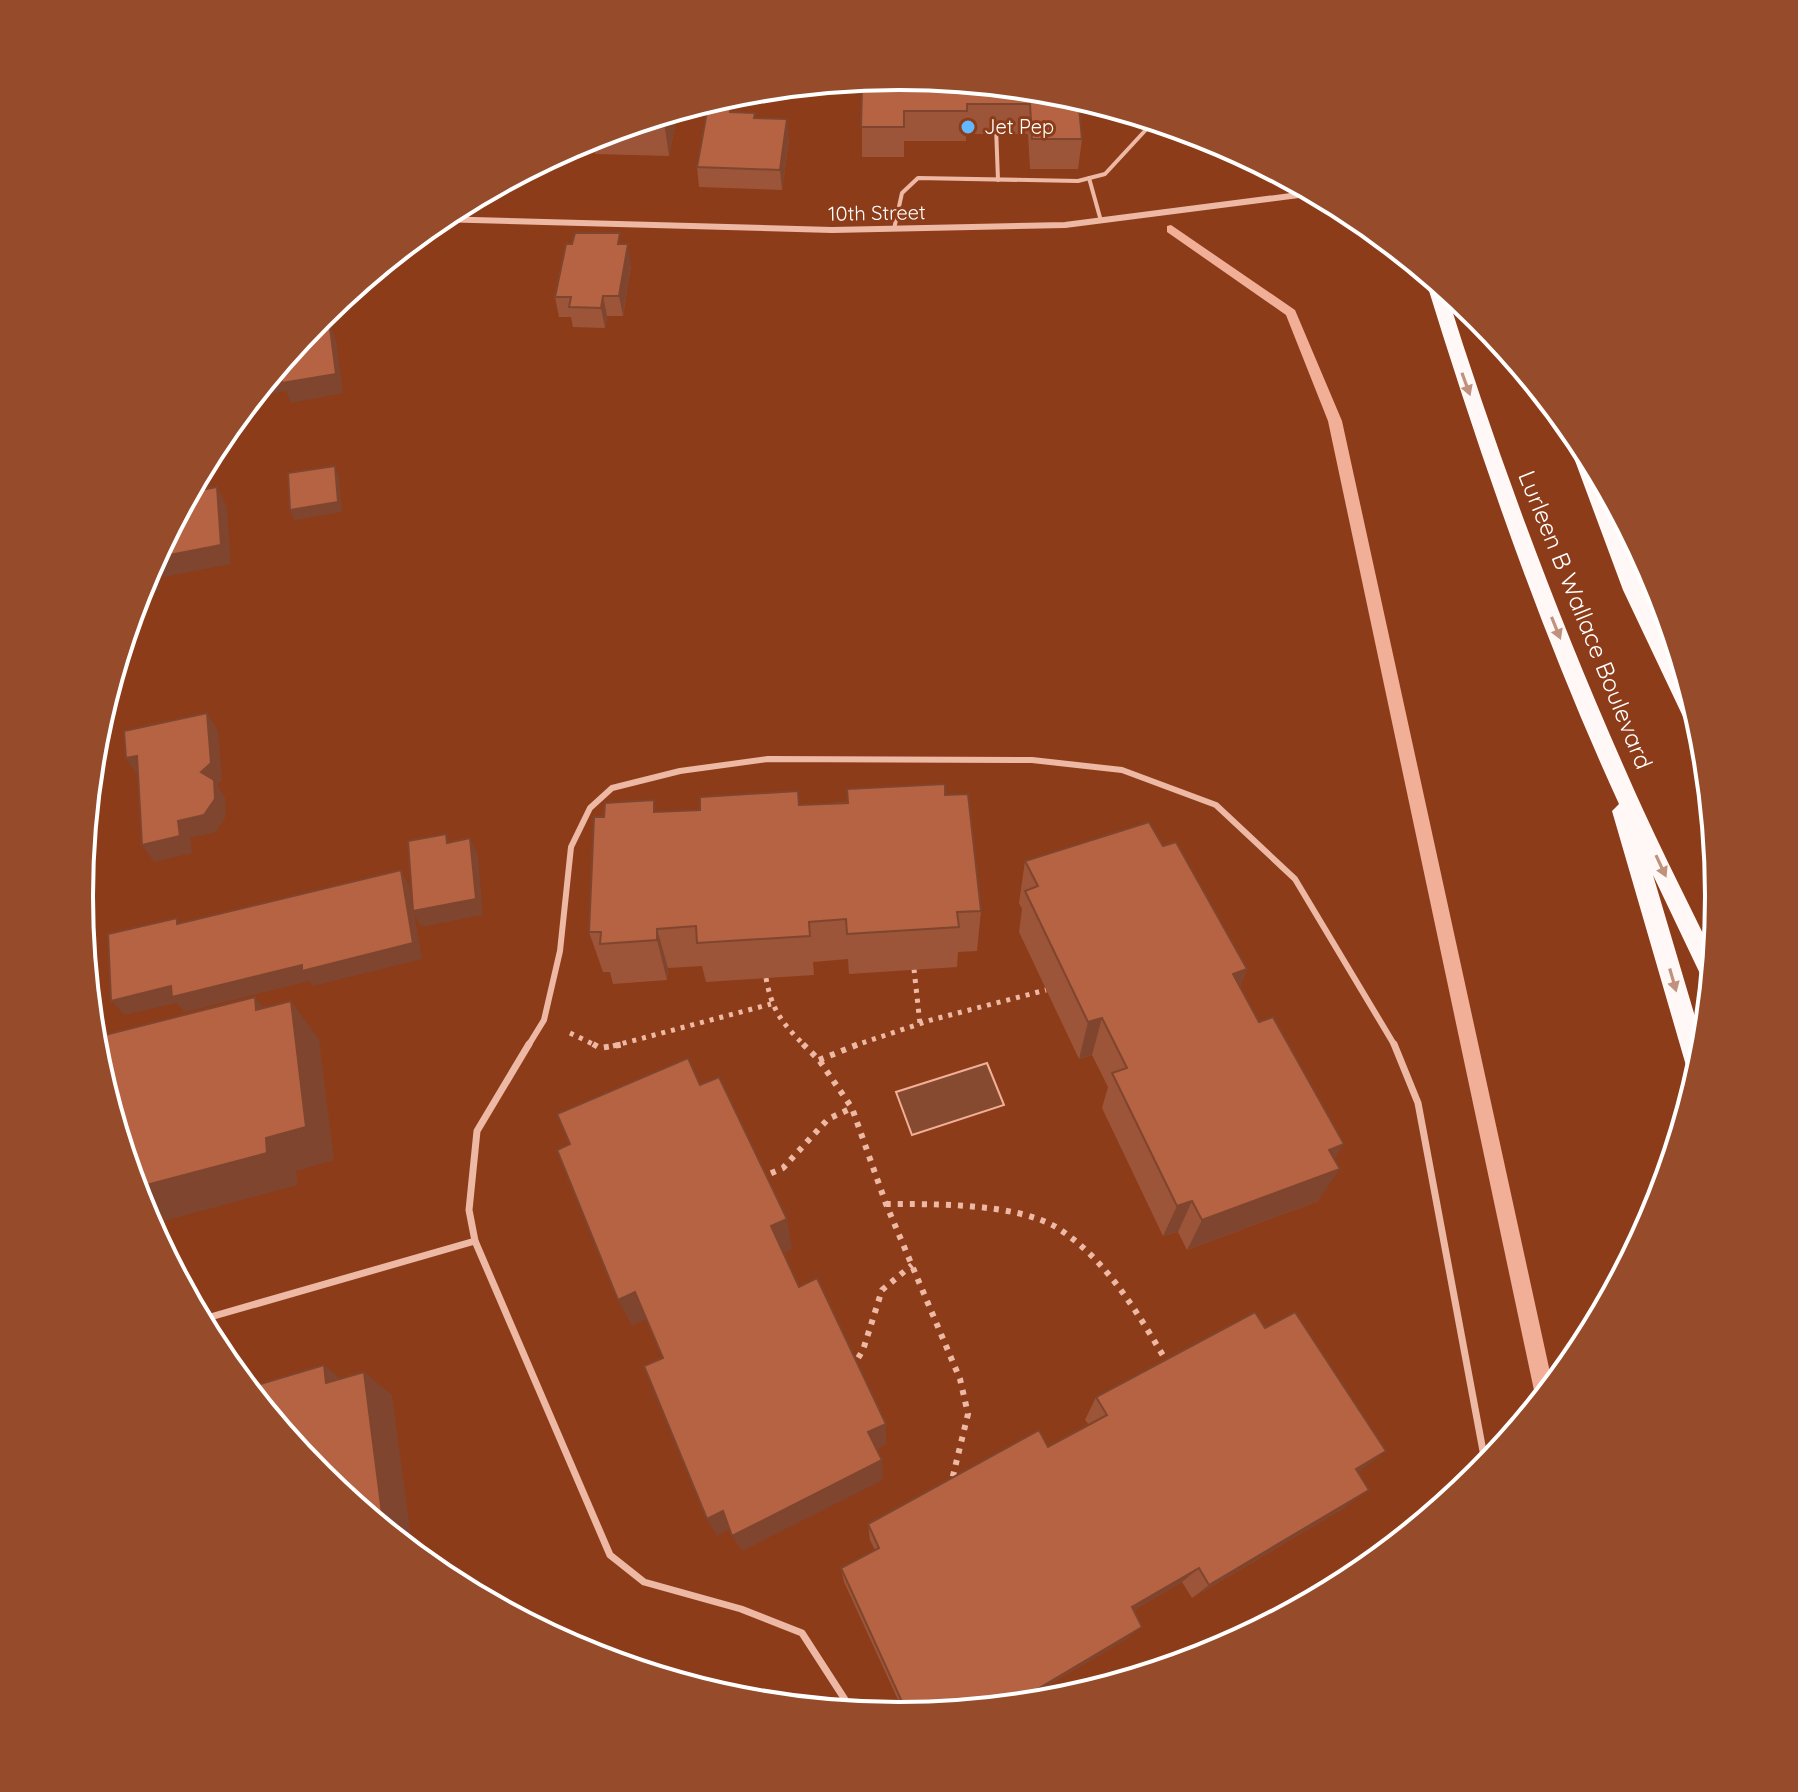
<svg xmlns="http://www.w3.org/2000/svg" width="1798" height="1792" font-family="Quicksand,sans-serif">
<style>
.water{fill:#864a30;stroke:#f1af97;stroke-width:2}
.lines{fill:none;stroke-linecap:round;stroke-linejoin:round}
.stream{fill:#f1af97;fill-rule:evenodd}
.path-far1{stroke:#eeb9a4;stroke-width:5;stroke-dasharray:4 6;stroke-linecap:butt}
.path{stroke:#eeb9a4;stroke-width:6;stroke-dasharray:5 7;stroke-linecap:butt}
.service-far2{stroke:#eeb9a4;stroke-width:4}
.service-far1{stroke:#eeb9a4;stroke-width:6}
.service{stroke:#eeb9a4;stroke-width:7}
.minor{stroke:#eeb9a4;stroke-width:6}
.trunk{fill:#fff8f6;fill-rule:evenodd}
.wall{fill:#9c5539}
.shaded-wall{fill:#7f452e}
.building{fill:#b56342;stroke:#7f452e;stroke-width:2}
.oneway{fill:#c0917c}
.poi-dot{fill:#62b9ff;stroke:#8d3c19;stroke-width:3}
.labels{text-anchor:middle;stroke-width:6;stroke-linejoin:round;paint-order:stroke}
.far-poi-label{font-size:20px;fill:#fff;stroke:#8d3c19;text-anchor:start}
.far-street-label{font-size:20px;fill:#fff;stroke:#8d3c19}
.street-label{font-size:24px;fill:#fff;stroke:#8d3c19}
.rim{fill:none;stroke:#fff;stroke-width:4}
</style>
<rect width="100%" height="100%" fill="#8d3c19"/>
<polygon class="water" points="987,1063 1004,1105 912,1135 896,1092"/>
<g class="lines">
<polygon class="stream" points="1171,225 1295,310 1342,421 1553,1386 1539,1402 1535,1395 1328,421 1286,315 1167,232 1167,226"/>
<g class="path-far1">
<polyline points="914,969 920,1024"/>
<path d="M766,978C772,1011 782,1023 805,1046"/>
<polyline points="570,1033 597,1046"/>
<polyline points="613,1046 771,1004"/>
<polyline points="853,1046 931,1020 1046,990"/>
</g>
<g class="path">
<polyline points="593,1044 600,1048 625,1044"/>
<polyline points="803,1044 819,1060 852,1108 886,1204 960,1379 968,1414 951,1484"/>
<polyline points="819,1060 859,1044"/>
<polyline points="760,1178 783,1168 828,1119 852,1108"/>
<path d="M886,1204C934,1204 1014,1203 1056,1227C1106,1258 1139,1315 1168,1364"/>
<polyline points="852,1368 863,1350 882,1290 912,1265"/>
</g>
<g class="service-far2">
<polyline points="996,127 998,180"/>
<polyline points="1089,178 1101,221"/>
<polyline points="894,229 902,193 918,178 1078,181 1105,174 1154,121"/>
</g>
<polyline class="service-far1" points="528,1046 544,1020 560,951 571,847 590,808 612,788 680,771 768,759 1032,760 1122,770 1216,805 1295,879 1395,1046"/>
<g class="service">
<polyline points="529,1044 477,1131 469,1210 475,1241 610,1555 644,1582 741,1609 802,1633 853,1712"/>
<polyline points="1394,1044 1418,1103 1486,1467"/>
<polyline points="200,1320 475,1241"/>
</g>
<polyline class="minor" points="437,219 832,230 1065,225 1314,193"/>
<g class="trunk">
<path d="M1427,274L1445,288C1496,451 1555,611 1624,767C1651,830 1683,892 1713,954L1710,983L1703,980L1653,875L1704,1047L1696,1079L1691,1077L1687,1069L1612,811L1619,804C1541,634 1480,456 1425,278Z"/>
<path d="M1569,426C1606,471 1620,533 1642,587C1663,639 1699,689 1704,746L1696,744L1623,590L1564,431Z"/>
</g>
</g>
<g class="wall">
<polygon points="862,89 1059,92 1082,139 1078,169 1030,169 1028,134 966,134 966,141 904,141 904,157 862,157"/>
<polygon points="678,110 669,156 595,154 591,137"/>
<polygon points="731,112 755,113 755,118 789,139 782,190 699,187 697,167"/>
<polygon points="621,244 631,265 623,316 607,316 605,328 573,327 571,317 559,317 555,297"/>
<polygon points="945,795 981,911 977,951 958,952 957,967 849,974 848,959 813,962 814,975 706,982 702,966 668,968 667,980 613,984 610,972 603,972 589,932 657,812 800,805"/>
<polygon points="1163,846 1247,969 1240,986 1334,1159 1318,1201 1187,1250 1178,1232 1163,1236 1102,1108 1108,1087 1092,1055 1079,1059 1019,932 1022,909 1019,903 1025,861"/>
<polygon points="1096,1397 1358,1472 1344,1508 1192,1598 1182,1582 1134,1610 1128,1638 1016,1704 905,1715 844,1582 841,1568 875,1550 870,1540 868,1524 1048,1447 1089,1425 1085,1420"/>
</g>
<g class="shaded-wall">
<polygon points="678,110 669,156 663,115"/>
<polygon points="787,119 789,139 782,190 780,170"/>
<polygon points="628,244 631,265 623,316 619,296"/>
<polygon points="603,296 607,316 605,328 601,308"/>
<polygon points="329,320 336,340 343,393 291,403 286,391 253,397 274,372"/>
<polygon points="335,466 339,476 342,512 294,520 290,510"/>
<polygon points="217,487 227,507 231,564 159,578 160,590 138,594 142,582 154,558"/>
<polygon points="207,713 218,731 222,780 217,785 225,797 226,816 216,832 190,838 192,853 154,862 142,845 178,821 201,772"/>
<polygon points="137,756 138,776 126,758"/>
<polygon points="470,838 478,855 483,915 421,927 414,913 422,959 313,986 309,981 185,1012 176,1003 125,1015 111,1001 401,870 409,886 413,911"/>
<polygon points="657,929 668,968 667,980 657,940"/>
<polygon points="1247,969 1231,1008 1233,974"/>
<polygon points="255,997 284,1035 256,1010"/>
<polygon points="291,1001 319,1039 334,1160 296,1171 298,1185 149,1225 141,1209 135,1188 266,1138"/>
<polygon points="1102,1018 1092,1055 1079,1059 1088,1022"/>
<polygon points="1344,1144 1324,1175 1340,1169 1318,1201 1187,1250 1202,1220 1329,1150"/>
<polygon points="1192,1201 1178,1232 1163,1236 1177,1206"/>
<polygon points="787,1219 792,1249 778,1256 771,1226"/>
<polygon points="635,1292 648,1318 632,1326 618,1300"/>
<polygon points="324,1365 354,1389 326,1383"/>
<polygon points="364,1372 392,1395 413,1552 384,1529"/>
<polygon points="886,1424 886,1445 870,1453 868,1432"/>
<polygon points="1386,1451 1360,1471 1332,1488 1356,1469"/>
<polygon points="882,1460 883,1480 742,1551 732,1536"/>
<polygon points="1369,1490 1344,1508 1192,1598 1209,1585"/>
<polygon points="723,1511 732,1528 717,1536 707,1519"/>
<polygon points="1199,1568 1182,1582 1119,1619 1132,1607"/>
<polygon points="1142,1627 1128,1638 1016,1704 1011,1705"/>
</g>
<g class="building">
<polygon points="900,76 1059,92 1078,97 1082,139 1032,139 1030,104 967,104 967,111 904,111 904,127 861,127 862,89 900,89"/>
<polygon points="708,106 731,107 730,112 755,113 754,118 787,119 780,170 697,167"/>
<polygon points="575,233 620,233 618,244 628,244 619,296 603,296 601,308 569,307 571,297 555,297 566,244 572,244"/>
<polygon points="329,320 336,374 282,383 281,370 274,372 314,323"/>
<polygon points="335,466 338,502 290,510 288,473"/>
<polygon points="217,487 221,545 154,558 189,492"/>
<polygon points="207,713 211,763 201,772 214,780 215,799 204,815 178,821 180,836 142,845 137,756 126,758 124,731"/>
<polygon points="945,784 945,795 968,794 981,911 957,912 959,927 847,934 846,919 809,922 810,936 697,943 696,926 657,929 657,940 600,944 601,932 589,932 594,817 604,817 605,803 654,800 654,812 700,810 700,797 798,791 799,805 848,803 847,789"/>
<polygon points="1149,822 1163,846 1176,842 1247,969 1233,974 1259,1022 1273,1017 1344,1144 1329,1150 1340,1169 1202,1220 1192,1201 1177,1206 1112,1073 1127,1068 1102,1018 1088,1022 1025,891 1038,886 1025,861"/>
<polygon points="446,834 447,843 470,838 476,899 413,911 408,841"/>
<polygon points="401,870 413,943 302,971 302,965 172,997 171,986 111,1001 108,934 177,918 177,924"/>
<polygon points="255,997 256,1010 291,1001 306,1127 266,1138 267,1153 135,1188 95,1056 93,1038"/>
<polygon points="688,1058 700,1085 719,1077 787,1219 771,1226 799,1287 817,1278 886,1424 868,1432 882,1460 732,1536 723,1511 707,1519 644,1366 663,1358 635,1292 618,1300 557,1150 570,1144 557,1114"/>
<polygon points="1255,1312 1265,1328 1295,1312 1386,1451 1356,1469 1369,1490 1209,1585 1199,1568 1132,1607 1142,1627 1011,1705 908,1715 841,1568 879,1548 868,1524 1039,1430 1048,1447 1107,1415 1096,1397"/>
<polygon points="324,1365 326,1383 364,1372 384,1529 319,1476 247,1388"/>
</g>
<defs><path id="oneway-solid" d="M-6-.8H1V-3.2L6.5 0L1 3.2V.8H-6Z" transform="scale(2)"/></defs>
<g class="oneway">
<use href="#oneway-solid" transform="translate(1466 384) rotate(70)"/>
<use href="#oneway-solid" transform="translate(1556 628) rotate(68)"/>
<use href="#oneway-solid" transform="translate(1661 866) rotate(65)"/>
<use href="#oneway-solid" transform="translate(1673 980) rotate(74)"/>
</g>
<circle class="poi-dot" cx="968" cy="127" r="8"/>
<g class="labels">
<g class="far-poi-label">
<text x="984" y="134">Jet Pep</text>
</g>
<g class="far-street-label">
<text transform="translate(877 213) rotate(-1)" y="7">10th Street</text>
</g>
<g class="street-label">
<text transform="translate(1585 620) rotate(68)" y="8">Lurleen B Wallace Boulevard</text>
</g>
</g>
<path d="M0 0H1798V1792H0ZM93 896a806 806 0 1 1 1612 0a806 806 0 1 1-1612 0Z" fill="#964c2b" fill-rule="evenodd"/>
<path class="rim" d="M93 896a806 806 0 1 1 1612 0a806 806 0 1 1-1612 0Z"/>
</svg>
